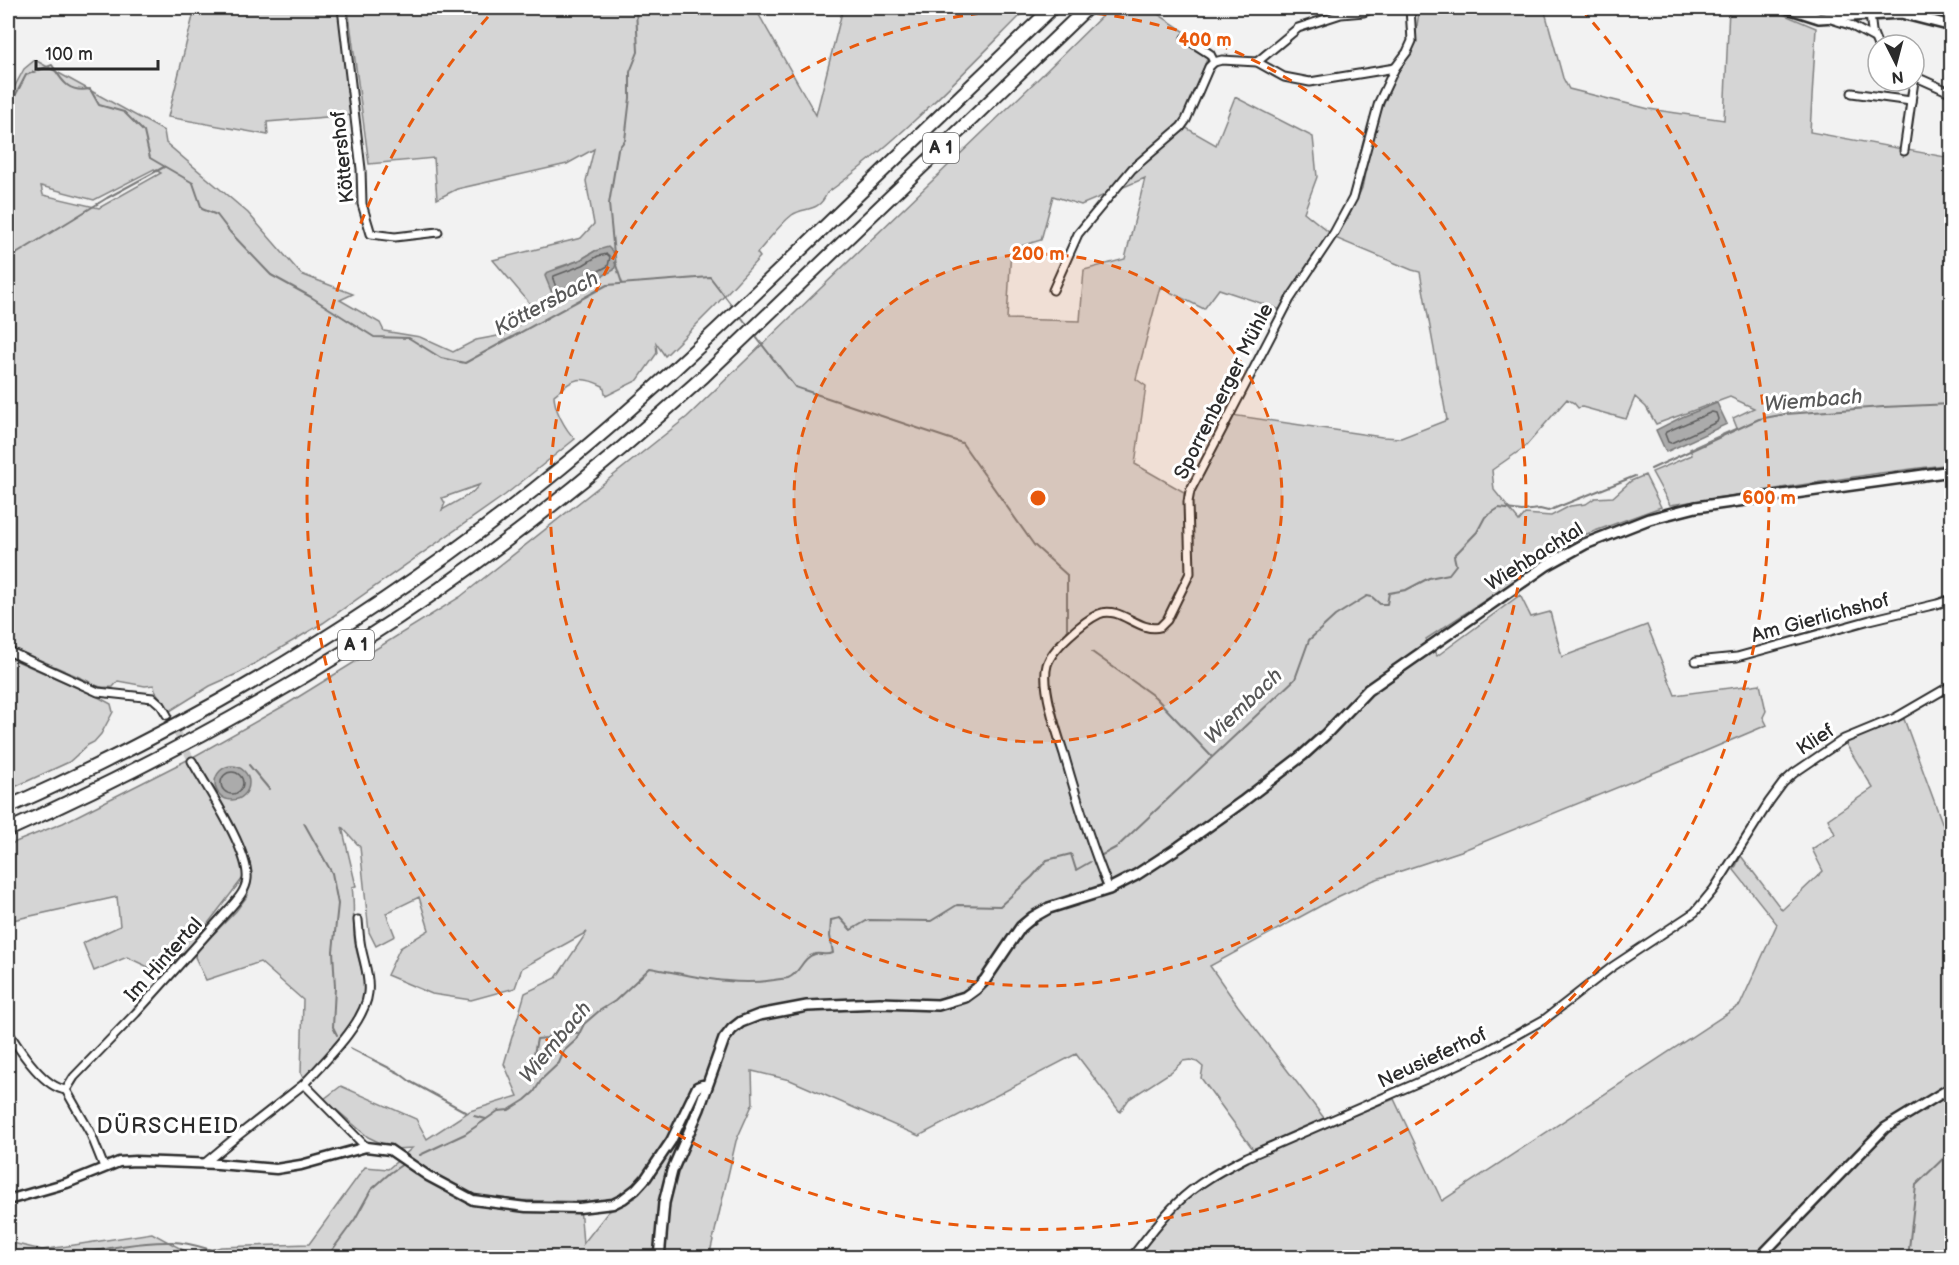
<svg xmlns="http://www.w3.org/2000/svg" width="1959" height="1265" font-family="'Balsamiq Sans',sans-serif">
<style>
.green{fill:#d5d5d5;stroke:#808080;stroke-width:1.5;fill-rule:evenodd}
.water{fill:#ababab;stroke:#787878;stroke-width:1.5}
.lines{fill:none;stroke-linecap:round;stroke-linejoin:round}
.shore{stroke:#5e5e5e;stroke-width:1.5}
.stream{stroke:#787878;stroke-width:2}
.minor-tunnel{stroke:#cacaca;stroke-width:7;stroke-dasharray:7 3.5;stroke-linecap:butt}
.minor-casing{stroke:#2b2b2b;stroke-width:11}
.tertiary-casing{stroke:#2b2b2b;stroke-width:13}
.secondary-casing{stroke:#2b2b2b;stroke-width:14}
.motorway-casing{stroke:#2b2b2b;stroke-width:16}
.minor{stroke:#fff;stroke-width:7}
.tertiary{stroke:#fff;stroke-width:8}
.secondary{stroke:#fff;stroke-width:9}
.motorway{stroke:#fff;stroke-width:12}
.ring{fill:none;stroke:#e8590c;stroke-width:3;stroke-dasharray:10 8}
.labels{text-anchor:middle;stroke-width:6;stroke-linejoin:round;paint-order:stroke}
.shield{fill:#fff;stroke:#6b6b6b;stroke-width:1.5}
.shield-label{font-size:18px;font-weight:bold;fill:#2b2b2b}
.street-label{font-size:20px;fill:#2b2b2b;stroke:#fff}
.water-label{font-size:21px;font-style:italic;fill:#585858;stroke:#fff}
.quarter-label{font-size:22px;letter-spacing:1.5px;fill:#2b2b2b;stroke:#fff}
.centre{fill:#e8590c;stroke:#fff;stroke-width:3}
.ring-label{font-size:18px;text-anchor:middle;font-weight:bold;fill:#e8590c;stroke:#fff;stroke-width:6;stroke-linejoin:round;paint-order:stroke}
</style>
<rect width="100%" height="100%" fill="#f2f2f2"/>
<filter id="ink" filterUnits="userSpaceOnUse"><feTurbulence type="fractalNoise" baseFrequency=".0167" numOctaves="2"/><feDisplacementMap in="SourceGraphic" scale="12" xChannelSelector="R" yChannelSelector="G"/><feConvolveMatrix kernelMatrix="1 2 1 2 8 2 1 2 1" color-interpolation-filters="sRGB"/></filter>
<g filter="url(#ink)">
<g class="green">
<polygon points="195,8 339,8 350,115 267,122 268,135 168,117"/>
<path d="M348,8H755L816,115L843,8H1028C964,72 901,140 827,193C818,214 804,206 792,215C779,225 768,241 757,253L760,257L715,306L665,356L656,343L657,353L638,380L606,396L603,386C579,374 574,379 554,395C554,409 565,429 575,439L505,495L323,623L239,673L210,686L170,711L155,691L154,685L145,686L118,681L113,687C103,688 97,687 88,681L8,646V99L24,69L35,60L164,131L166,143L248,213L301,274L353,294L340,300L380,323L384,331L420,337L453,352L476,340L503,335L538,313L493,260L581,238L594,224L586,181L594,149L567,164L457,189L437,199L434,158L369,164ZM154,169L161,173L99,208L43,195L41,186L94,200ZM595,251L616,264L556,268L580,260ZM479,485L472,493L442,510L445,503L442,498Z"/>
<path d="M1110,8H1163L1158,14L1211,49L1181,125L1216,145L1235,97L1313,137L1317,177L1304,212L1331,234L1281,310L1219,289L1204,309L1160,287L1136,379L1146,386L1135,464L1184,492L1188,562L1186,571L1183,583L1162,622L1158,625L1165,628L1194,572L1190,504L1192,494L1232,415L1382,437L1401,438L1447,420L1420,272L1412,270L1335,238L1348,218L1362,188L1374,128L1395,77L1415,39L1419,12L1418,8H1544L1563,78L1569,89L1649,109L1724,120L1729,8H1768L1816,28L1810,132L1951,158V464L1880,473L1670,505L1652,472L1692,455L1690,449L1737,428L1733,418L1754,408L1730,397L1656,424L1646,407L1635,397L1626,419L1582,407L1578,408L1574,403L1567,399L1525,447L1492,470L1494,490L1519,521L1525,514L1551,516L1570,506L1586,504L1595,498L1613,497L1631,481L1645,475L1661,507L1584,535L1426,639L1437,656L1520,595L1531,617L1550,612L1562,657L1647,625L1675,695L1760,684L1766,711L1763,717L1767,725L1680,762L1461,851L1374,880L1337,897L1210,966L1238,1006L1324,1118L1253,1149L1201,1078L1203,1067L1197,1062L1190,1060L1183,1061L1171,1072L1129,1099L1120,1112L1076,1054L919,1136L790,1080L752,1071L753,1103L736,1141L709,1257L8,1258V1242L42,1250L152,1233L192,1255L221,1247L309,1244L365,1167L388,1169L412,1148L393,1149L368,1137L324,1099L341,1086L416,1119L427,1139L470,1111L518,1096L504,1064L525,993L556,978L587,932L522,968L515,988L471,1000L432,994L387,975L400,948L429,930L419,897L386,913L395,936L376,946L369,932L360,847L342,827L356,886L352,887C355,906 352,924 355,943C357,959 366,975 364,992C362,1022 324,1057 305,1078L301,1074L303,1000L260,962L206,980L195,957L198,950L236,911L248,895L243,878L193,943L161,973L127,957L94,971L83,943L120,926L117,897L8,921V845L63,823L193,757L287,704L460,597L687,417L1037,80ZM1145,178L1125,259L1084,270L1080,321L1007,319L1011,249L1041,240L1053,196L1081,205ZM630,1191L635,1198L608,1212L583,1244L580,1206L525,1212L499,1200L601,1202L617,1199Z"/>
<polygon points="8,657 98,697 111,704 113,712 101,734 94,742 88,745 69,762 8,790"/>
<polygon points="1904,719 1951,847 1951,1257 1131,1258 1162,1220 1204,1184 1249,1158 1394,1099 1442,1201 1740,1005 1777,924 1734,870 1741,856 1782,910 1823,871 1812,849 1835,834 1828,819 1873,788 1844,741"/>
</g>
<g class="water">
<polygon points="608,247 615,254 616,264 614,270 557,300 554,298 545,276 546,273 580,260 595,251"/>
<polygon points="1717,403 1727,424 1666,452 1656,430 1682,417"/>
<circle cx="232" cy="783" r="17"/>
</g>
<g class="lines">
<g class="shore">
<polygon points="607,254 610,257 608,266 561,291 557,290 553,279 554,276 583,265 598,256"/>
<polygon points="1712,412 1716,413 1718,419 1717,422 1671,443 1668,442 1665,434 1666,432"/>
<circle cx="232" cy="783" r="11"/>
</g>
<g class="stream">
<path d="M8,107L13,100L26,75L52,65C62,81 68,93 90,89L99,105L124,112L144,132L150,158L193,183L202,209L217,215L230,232L271,275L311,297L374,337L409,338L441,358L465,363L607,285L710,277L733,307"/>
<polyline points="614,254 609,204 618,149 625,140 630,98 630,72 638,52 636,8"/>
<polyline points="8,259 107,198 164,167"/>
<polyline points="615,262 622,283"/>
<polyline points="739,314 748,326"/>
<polyline points="753,333 795,387 962,443 1034,545 1067,575 1067,630"/>
<polyline points="1651,469 1759,419 1786,414 1883,407 1952,404"/>
<polyline points="1092,652 1155,697 1211,756"/>
<polyline points="249,765 269,789"/>
<polyline points="304,823 332,873 338,904 333,951 335,987 333,1027 337,1035"/>
<polyline points="1102,855 1117,847 1295,679 1309,640 1335,616 1367,596 1372,597 1380,604 1387,604 1389,593 1406,590 1429,578 1449,574 1456,565 1454,556 1477,532 1485,517 1499,508 1522,511 1540,509 1548,511 1635,476"/>
<polyline points="350,1048 399,1073 411,1082 466,1112"/>
<polyline points="534,1054 537,1039 547,1038 553,1030 578,1033"/>
<polyline points="474,1116 486,1119"/>
<path d="M420,1155L465,1134L498,1111L509,1110L525,1100L534,1092L542,1079L559,1063L564,1051L576,1040L584,1024L599,1011L615,1001L650,968C691,975 733,987 774,980C779,979 784,979 788,978C801,973 801,958 815,954C821,953 826,956 833,953L830,936L831,920L840,918L851,930L868,920L931,921L957,905L1000,906L1032,877L1047,860L1071,854L1076,870L1090,862"/>
<polyline points="8,1253 45,1258"/>
<polyline points="330,1253 355,1219 371,1190 390,1173 403,1164"/>
<path d="M64,1258C100,1250 135,1241 173,1242C194,1242 217,1254 235,1255C260,1255 284,1252 309,1254"/>
<polyline points="1908,1258 1916,1185 1952,1150"/>
</g>
<polyline class="minor-tunnel" points="167,715 192,761"/>
<g class="minor-casing">
<g id="minor">
<polyline points="342,8 361,169 362,204 371,234 395,237 438,232"/>
<polyline points="1870,14 1872,31 1878,46"/>
<polyline points="1831,19 1850,25 1874,38"/>
<polyline points="1185,38 1210,54 1214,62"/>
<polyline points="1257,62 1298,28 1341,14 1364,12 1374,8"/>
<polyline points="1914,76 1952,93"/>
<polyline points="1852,93 1911,101"/>
<polyline points="1904,151 1914,81"/>
<polyline points="1053,290 1078,234 1132,169 1181,127 1186,120 1209,67 1214,62 1222,60 1257,62 1284,77 1310,82 1395,68"/>
<polyline points="8,651 98,692 153,698 161,705 167,715"/>
<polyline points="1696,661 1737,657 1870,620 1937,604 1952,599"/>
<path d="M1109,889C1091,845 1077,800 1064,754C1057,733 1041,686 1047,665C1052,648 1084,621 1099,614C1120,605 1139,633 1160,627L1167,620L1190,573L1188,502L1190,491L1290,299L1334,233L1353,198L1379,102L1395,68L1407,52L1412,41L1410,8"/>
<path d="M8,1032C20,1050 43,1087 66,1090"/>
<path d="M304,1084C324,1062 365,1023 368,993C370,978 364,962 361,947C359,938 359,929 358,920"/>
<path d="M66,1090L74,1077L136,1013L231,907C238,899 246,890 247,879C250,852 206,786 192,761"/>
<polyline points="66,1090 90,1132 104,1167"/>
<polyline points="205,1163 235,1138 304,1084 366,1147"/>
<path d="M1131,1258C1146,1239 1160,1220 1176,1204C1197,1183 1222,1170 1247,1157L1440,1073L1487,1051L1545,1019L1612,967L1695,912L1714,889L1769,802L1783,783L1794,773L1844,739L1895,718L1952,685"/>
</g>
</g>
<g class="tertiary-casing">
<g id="tertiary">
<polyline points="8,1200 67,1183 119,1162 135,1161 218,1164 276,1169 301,1165 366,1147 390,1150 428,1176 473,1200 526,1207 579,1208 613,1204 623,1199 636,1189 646,1178 671,1141 697,1087 702,1085 707,1085"/>
<polyline points="1759,1258 1885,1128 1952,1087"/>
</g>
</g>
<g class="secondary-casing">
<g id="secondary">
<polyline points="1788,8 1819,18 1901,13 1952,26"/>
<polyline points="659,1258 664,1203 672,1171 699,1109 724,1039 732,1029 741,1022 759,1015 807,1006 880,1003 938,1005 965,997 976,989 985,980 1012,940 1021,927 1033,917 1049,908 1109,889 1136,875 1179,847 1242,802 1303,755 1325,735 1368,690 1547,565 1585,544 1649,519 1696,507 1952,471"/>
</g>
</g>
<g class="motorway-casing">
<g id="motorway">
<path d="M8,807C206,719 394,605 562,467C650,395 731,317 813,238C893,162 972,84 1052,8"/>
<path d="M8,830C129,776 247,713 360,642C482,565 597,473 704,376L1087,8"/>
</g>
</g>
<use href="#minor" class="minor"/>
<use href="#tertiary" class="tertiary"/>
<use href="#secondary" class="secondary"/>
<use href="#motorway" class="motorway"/>
</g>
</g>
<circle cx="1038" cy="498" r="244" fill="#e8590c" fill-opacity=".12"/>
<g class="ring">
<circle cx="1038" cy="498" r="244"/>
<circle cx="1038" cy="498" r="488"/>
<path d="M1581 9A731 731 0 1 1 495 9"/>
</g>
<g class="labels">
<g class="shield">
<rect x="923" y="133" width="36" height="30" rx="4.5"/>
<rect x="338" y="630" width="36" height="30" rx="4.5"/>
</g>
<g class="shield-label">
<text x="941" y="154">A 1</text>
<text x="356" y="651">A 1</text>
</g>
<g class="street-label">
<text transform="translate(342 157) rotate(-96)" y="7">Köttershof</text>
<text transform="translate(1223 391) rotate(-63)" y="7">Sporrenberger Mühle</text>
<text transform="translate(1534 556) rotate(-32)" y="7">Wiehbachtal</text>
<text transform="translate(1820 617) rotate(-15)" y="7">Am Gierlichshof</text>
<text transform="translate(1815 739) rotate(-33)" y="7">Klief</text>
<text transform="translate(163 959) rotate(-48)" y="7">Im Hintertal</text>
<text transform="translate(1432 1057) rotate(-25)" y="7">Neusieferhof</text>
</g>
<g class="water-label">
<text transform="translate(546 303) rotate(-28)" y="7">Köttersbach</text>
<text transform="translate(1813 400) rotate(-5)" y="7">Wiembach</text>
<text transform="translate(1243 706) rotate(-44)" y="7">Wiembach</text>
<text transform="translate(555 1042) rotate(-50)" y="7">Wiembach</text>
</g>
<g class="quarter-label">
<text x="168" y="1133">DÜRSCHEID</text>
</g>
</g>
<circle cx="1038" cy="498" r="9" class="centre"/>
<g class="ring-label">
<text x="1205" y="46">400 m</text>
<text x="1038" y="260">200 m</text>
<text x="1769" y="504">600 m</text>
</g>
<rect width="1959" height="1265" fill="none" stroke="#fff" stroke-width="30"/>
<rect x="15" y="15" width="1929" height="1235" fill="none" stroke="#2b2b2b" stroke-width="2" filter="url(#ink)"/>
<g transform="translate(1896 63) rotate(174)"><circle r="28" fill="#ffffff" stroke="#aaaaaa" stroke-width="1.5"/>
<path d="M0-4.5L10 22L0 15L-10 22Z" fill="#2b2b2b"/>
<text y="-9" font-size="16" font-weight="bold" text-anchor="middle" fill="#2b2b2b">N</text>
</g>
<path d="M36 60v9h122v-9" fill="none" stroke="#2b2b2b" stroke-width="3"/>
<text x="45" y="60" font-size="18" fill="#2b2b2b" stroke="#ffffff" stroke-width="4.5" paint-order="stroke">100 m</text>
</svg>
